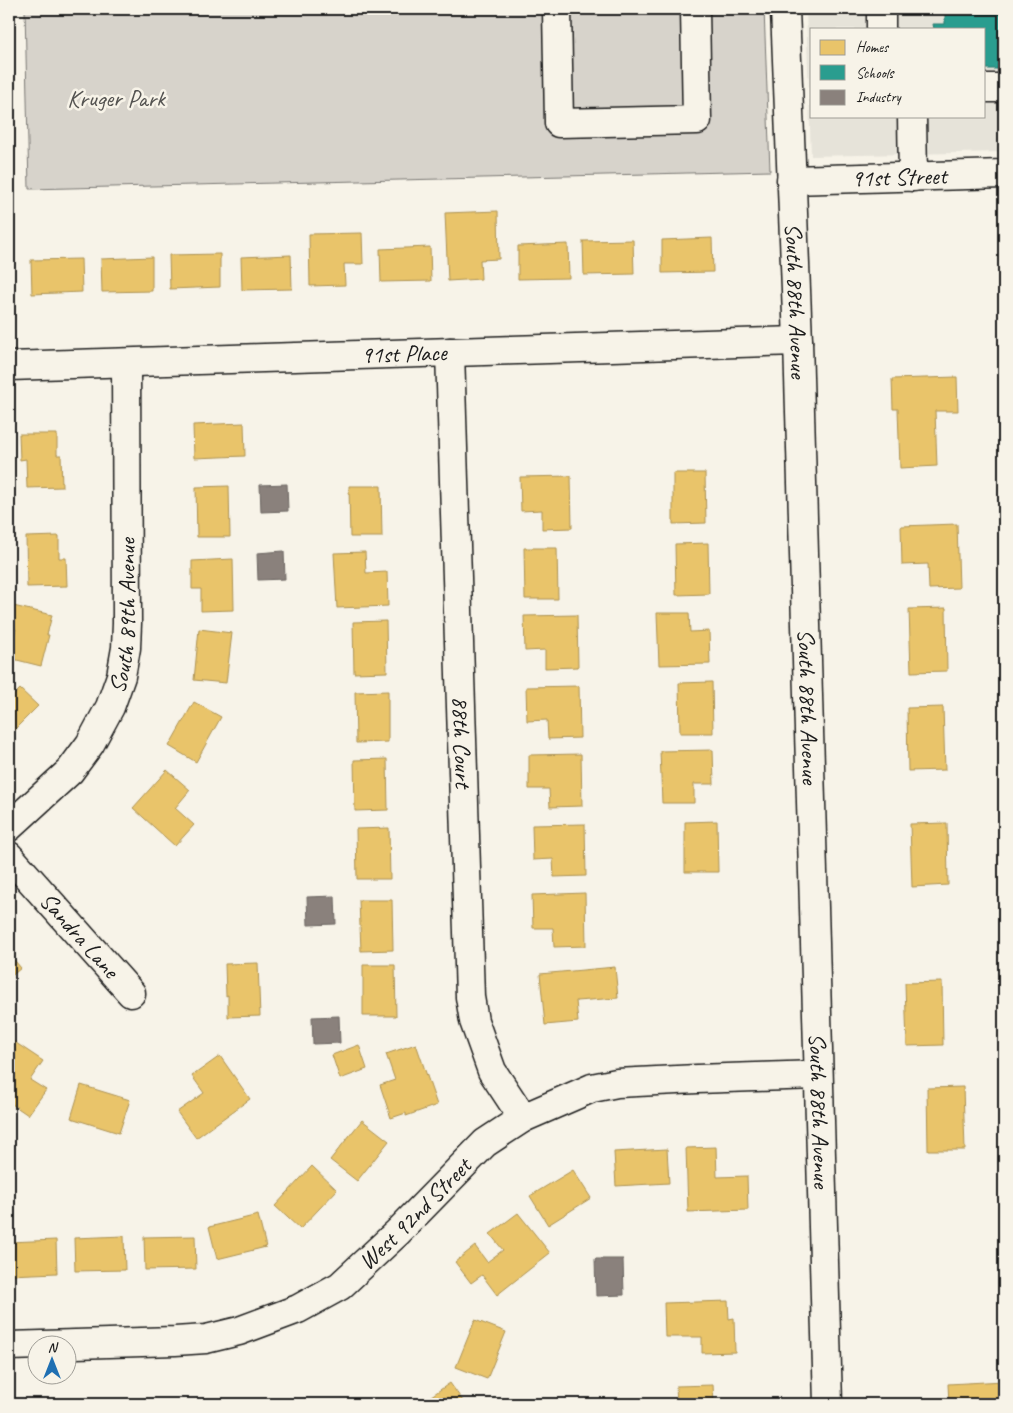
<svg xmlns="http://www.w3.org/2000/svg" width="1013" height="1413" font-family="Caveat,sans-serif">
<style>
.built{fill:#e6e3d9;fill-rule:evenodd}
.green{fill:#d7d3cb;stroke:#7a7874}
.homes{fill:#e9c46a;stroke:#ac9253}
.schools{fill:#2a9d8f;stroke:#26766c}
.industry{fill:#8a817c;stroke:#69635f}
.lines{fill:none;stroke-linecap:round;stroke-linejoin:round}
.minor-casing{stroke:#1c1c1c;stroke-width:31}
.minor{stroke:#f7f3e8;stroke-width:28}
.labels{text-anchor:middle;stroke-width:5;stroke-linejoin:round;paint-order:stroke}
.park-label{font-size:24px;fill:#545351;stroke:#f7f3e8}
.street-label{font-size:24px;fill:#1c1c1c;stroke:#f7f3e8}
</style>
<rect width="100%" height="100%" fill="#f7f3e8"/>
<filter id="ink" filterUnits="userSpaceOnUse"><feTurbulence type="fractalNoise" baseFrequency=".02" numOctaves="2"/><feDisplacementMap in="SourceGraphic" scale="10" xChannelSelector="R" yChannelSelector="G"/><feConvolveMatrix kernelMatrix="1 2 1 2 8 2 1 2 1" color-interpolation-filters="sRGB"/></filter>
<g filter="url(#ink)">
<path class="built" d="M806,9H1004V152L811,156ZM812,29H984V116H812Z"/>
<polygon class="green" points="25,9 764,9 770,171 29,189"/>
<g class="homes">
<polygon points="498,211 499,259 480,260 481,279 448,281 445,213"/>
<polygon points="362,233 363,264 344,264 345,285 310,286 309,234"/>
<polygon points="712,238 713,272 662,273 662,240"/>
<polygon points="633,240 634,274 584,275 583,241"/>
<polygon points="568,244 569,278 518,279 518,246"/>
<polygon points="430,247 431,281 381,282 380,249"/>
<polygon points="220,254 220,287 170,289 169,255"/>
<polygon points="291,255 292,289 242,290 241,257"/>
<polygon points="152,257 152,291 102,292 101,259"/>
<polygon points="81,259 82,292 32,294 31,260"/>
<polygon points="9,261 12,261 13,295 9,295"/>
<polygon points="957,377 958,411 935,411 937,466 900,468 898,409 893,409 892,379"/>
<polygon points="244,423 245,456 194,458 193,425"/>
<polygon points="19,434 57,434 57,455 61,455 62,487 27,488 26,459 20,460"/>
<polygon points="673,473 705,473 706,523 673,524"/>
<polygon points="571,476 572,528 542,529 542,510 521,511 520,477"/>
<polygon points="229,486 230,537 197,537 196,487"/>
<polygon points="349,486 381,486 382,537 350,537"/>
<polygon points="957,524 959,588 929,589 928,564 902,565 901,526"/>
<polygon points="59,536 59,558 66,558 67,586 27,587 26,537"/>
<polygon points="708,543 709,594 676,595 675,544"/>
<polygon points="524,548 557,548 558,599 525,599"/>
<polygon points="365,552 366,573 387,572 388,606 337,608 334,553"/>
<polygon points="233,559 234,610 201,611 201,589 192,589 192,561"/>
<polygon points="9,605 52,615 47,635 49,635 41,666 9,658 16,629 9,628"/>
<polygon points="946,608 947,671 911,672 909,609"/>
<polygon points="657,613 689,613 690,632 709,631 710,664 659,665"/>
<polygon points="577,615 578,667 545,668 545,650 525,651 524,616"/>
<polygon points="386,621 387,672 354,673 353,622"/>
<polygon points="199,629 232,633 226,683 194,680"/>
<polygon points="712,682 713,733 680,733 679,683"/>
<polygon points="579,686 580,738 548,739 547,720 527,721 526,687"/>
<polygon points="20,689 38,706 9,735 9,700"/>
<polygon points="388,691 388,742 356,743 355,692"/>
<polygon points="194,702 221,717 196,762 169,746"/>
<polygon points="943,707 945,770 908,771 907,708"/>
<polygon points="713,750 714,784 694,784 694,803 662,803 660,751"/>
<polygon points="581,754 582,806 550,807 549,789 529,789 529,755"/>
<polygon points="387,759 388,810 355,811 354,760"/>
<polygon points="167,770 190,790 175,808 194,825 175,846 133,808"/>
<polygon points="717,821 718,872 685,872 685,822"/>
<polygon points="947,823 948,885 912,887 910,824"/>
<polygon points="585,824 586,876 554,877 553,859 533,860 532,825"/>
<polygon points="389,828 390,879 357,879 356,829"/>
<polygon points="585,893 586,946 554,947 553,928 533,928 532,895"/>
<polygon points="359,900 392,900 393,950 361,951"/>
<polygon points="9,954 21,968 9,978"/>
<polygon points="258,963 260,1016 228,1017 228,995 226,996 225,964"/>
<polygon points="363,965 395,965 396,1016 363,1016"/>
<polygon points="615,967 618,998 576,1001 578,1022 545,1025 540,974"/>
<polygon points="942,982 943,1045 907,1046 905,983"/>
<polygon points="13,1041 43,1061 30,1080 46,1090 28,1115 9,1102 9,1047"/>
<polygon points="416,1044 437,1105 406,1116 406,1113 391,1118 380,1085 395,1080 386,1054"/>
<polygon points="359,1045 367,1069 340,1079 332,1055"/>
<polygon points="220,1056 250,1099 196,1138 177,1112 204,1093 192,1076"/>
<polygon points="81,1085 130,1100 119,1133 71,1118"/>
<polygon points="963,1087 965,1150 928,1150 927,1088"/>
<polygon points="362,1120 389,1141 357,1181 330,1160"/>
<polygon points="716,1147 717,1177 747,1176 748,1210 688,1212 686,1148"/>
<polygon points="667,1149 669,1183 616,1186 614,1152"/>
<polygon points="312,1166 337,1190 300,1229 275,1206"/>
<polygon points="573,1170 591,1198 548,1225 530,1196"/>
<polygon points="518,1213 550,1253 497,1295 482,1275 471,1283 455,1262 475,1246 487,1262 503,1250 490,1234"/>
<polygon points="258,1215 266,1247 217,1259 209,1227"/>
<polygon points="124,1236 125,1270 75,1271 74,1238"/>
<polygon points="195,1236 196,1269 145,1270 144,1237"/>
<polygon points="56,1240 57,1273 9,1275 9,1242"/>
<polygon points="728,1301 729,1319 734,1318 735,1352 702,1353 702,1337 665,1337 664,1303"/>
<polygon points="475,1320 506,1332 487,1379 456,1367"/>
<polygon points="1004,1381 1004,1404 949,1404 948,1384"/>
<polygon points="450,1383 465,1404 422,1404 421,1403"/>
<polygon points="713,1385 714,1404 677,1404 676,1386"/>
</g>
<polygon class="schools" points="945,9 1004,9 1004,69 984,69 984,29 934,29 933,24 945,24"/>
<g class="industry">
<polygon points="287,484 288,511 261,512 260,485"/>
<polygon points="284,551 285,579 258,580 257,553"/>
<polygon points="335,896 336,924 308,925 307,897"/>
<polygon points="339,1016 340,1043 313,1044 312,1017"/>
<polygon points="595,1259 623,1259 624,1295 596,1296"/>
</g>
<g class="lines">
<g class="minor-casing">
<g id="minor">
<polyline points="557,9 559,123 697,120 695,9"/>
<path id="s1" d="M785,9L798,341L828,1404"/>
<polyline points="881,29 881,9"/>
<polyline points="984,88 1004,88"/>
<polyline points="912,116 913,177"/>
<path id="s2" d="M791,180L1004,174"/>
<path id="s3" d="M450,352L470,997L474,1021L492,1071L523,1118"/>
<path id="s4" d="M9,366L798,341"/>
<path id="s5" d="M9,827L70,771L90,744L110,707L121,676L126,648L127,623L126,363"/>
<path id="s6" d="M9,856L131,993"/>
<path id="s7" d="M9,1346L175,1341L206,1339L239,1331L298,1309L340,1286L398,1232L485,1143L523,1118L592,1088L617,1083L697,1079L818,1075"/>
</g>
</g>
<use href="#minor" class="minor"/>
</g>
</g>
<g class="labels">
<g class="park-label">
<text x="116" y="106">Kruger Park</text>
</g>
<g class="street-label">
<text dy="8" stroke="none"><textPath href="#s2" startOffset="108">91st Street</textPath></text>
<text dy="8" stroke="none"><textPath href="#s1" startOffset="292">South 88th Avenue</textPath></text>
<text dy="8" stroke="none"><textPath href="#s4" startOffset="395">91st Place</textPath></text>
<text dy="8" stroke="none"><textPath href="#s5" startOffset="252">South 89th Avenue</textPath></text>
<text dy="8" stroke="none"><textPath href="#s1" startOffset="698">South 88th Avenue</textPath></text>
<text dy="8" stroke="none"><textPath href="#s3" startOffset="390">88th Court</textPath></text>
<text dy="8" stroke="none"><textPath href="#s6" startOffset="106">Sandra Lane</textPath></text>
<text dy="8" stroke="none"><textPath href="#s1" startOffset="1102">South 88th Avenue</textPath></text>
<text dy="8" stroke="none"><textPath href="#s7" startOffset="446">West 92nd Street</textPath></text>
</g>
</g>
<rect width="1013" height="1413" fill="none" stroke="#f7f3e8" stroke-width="30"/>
<rect x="15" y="15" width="983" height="1383" fill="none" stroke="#1c1c1c" stroke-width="2" filter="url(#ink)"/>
<rect x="810" y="28" width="175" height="90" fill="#f7f3e8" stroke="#9f9d96"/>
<rect x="820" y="40" width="25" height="15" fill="#e9c46a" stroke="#9f9d96"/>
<text x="856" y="52" font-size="15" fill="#1c1c1c">Homes</text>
<rect x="820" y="65" width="25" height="15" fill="#2a9d8f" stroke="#9f9d96"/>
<text x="856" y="78" font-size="15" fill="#1c1c1c">Schools</text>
<rect x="820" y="90" width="25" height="15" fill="#8a817c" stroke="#9f9d96"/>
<text x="856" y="102" font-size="15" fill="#1c1c1c">Industry</text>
<g transform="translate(52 1360)"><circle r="24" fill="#f7f3e8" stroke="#9f9d96"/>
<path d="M0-4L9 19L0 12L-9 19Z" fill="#1f6fb2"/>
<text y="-8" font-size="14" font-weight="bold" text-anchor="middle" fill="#1c1c1c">N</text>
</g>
</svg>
